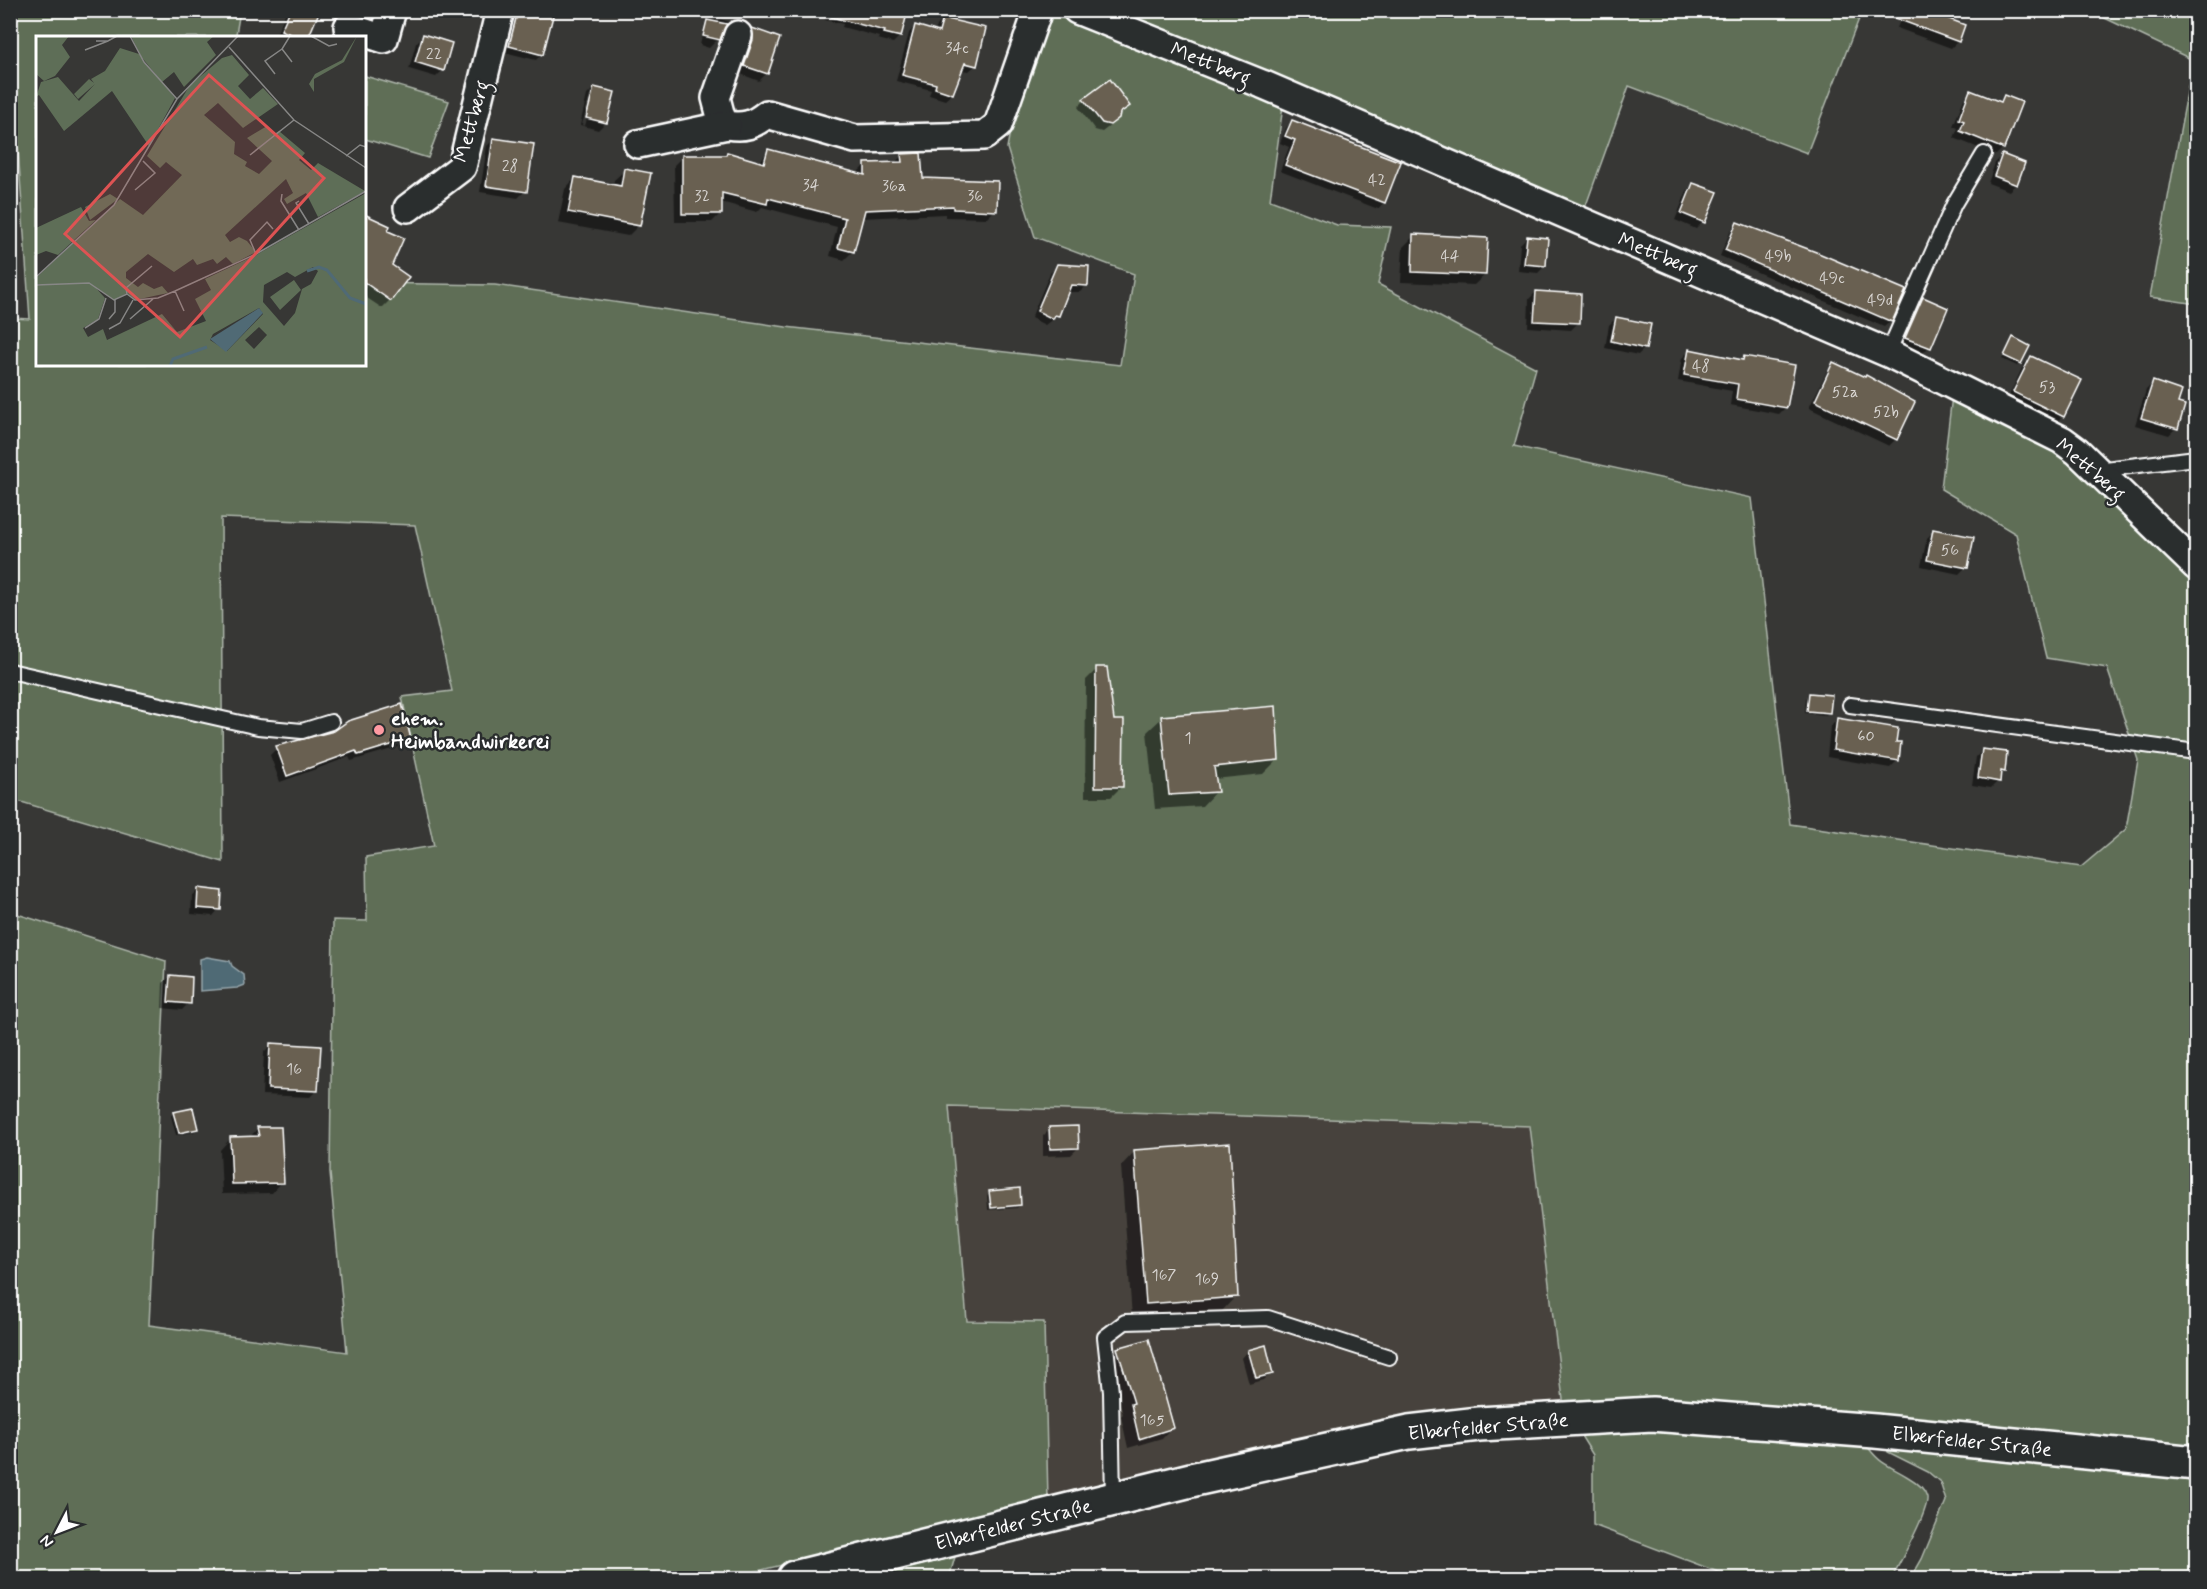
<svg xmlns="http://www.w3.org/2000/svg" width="2207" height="1589" font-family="Mynerve,sans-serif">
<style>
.built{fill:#46433d}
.green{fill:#5e6e57;stroke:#aeb6ab;stroke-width:1.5}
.water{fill:#506a75;stroke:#96a6ac;stroke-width:1.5}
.shadow{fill:#0007;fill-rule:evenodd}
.building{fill:#696051;stroke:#fff;stroke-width:1.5}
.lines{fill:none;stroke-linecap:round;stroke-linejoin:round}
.service-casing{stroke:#fff;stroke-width:18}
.minor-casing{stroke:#fff;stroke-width:32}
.secondary-casing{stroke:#fff;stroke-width:38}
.service{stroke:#2a2d2e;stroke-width:14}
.minor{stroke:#2a2d2e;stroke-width:27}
.secondary{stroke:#2a2d2e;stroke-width:33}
.poi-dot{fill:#ff9aa2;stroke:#2a2d2e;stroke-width:2}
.labels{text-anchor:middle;stroke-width:5;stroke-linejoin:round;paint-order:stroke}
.number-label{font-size:16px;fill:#dad7d4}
.street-label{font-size:20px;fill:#fff;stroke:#2a2d2e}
.poi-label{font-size:20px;font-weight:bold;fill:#fff;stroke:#2a2d2e;text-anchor:start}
.inset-river{fill:none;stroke:#506a75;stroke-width:3}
.inset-road{fill:none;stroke:#878786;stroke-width:1.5}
.view{fill:#de5353;fill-opacity:0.15;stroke:#de5353;stroke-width:3}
.inset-edge{fill:none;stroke:#fff;stroke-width:3}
</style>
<rect width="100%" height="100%" fill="#373735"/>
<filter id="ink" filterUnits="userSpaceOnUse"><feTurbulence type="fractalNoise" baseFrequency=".0167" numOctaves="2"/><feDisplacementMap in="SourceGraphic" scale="12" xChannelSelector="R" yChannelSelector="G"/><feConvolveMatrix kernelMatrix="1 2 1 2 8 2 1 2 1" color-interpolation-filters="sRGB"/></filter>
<g filter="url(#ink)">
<polygon class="built" points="949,1106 1530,1126 1564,1408 1048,1501 1043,1322 967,1321"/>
<g class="green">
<polygon points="11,11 240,11 236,34 244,37 38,38 38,364 364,364 365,283 495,285 786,327 1120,365 1134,274 1035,237 1007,148 1032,11 1045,11 1283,106 1270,200 1337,225 1391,227 1378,284 1536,368 1514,446 1752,498 1790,824 2081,867 2126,829 2138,760 2107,668 2046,658 2016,534 1941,489 1952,396 2069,452 2196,574 2196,1451 1815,1410 1564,1408 1530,1126 949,1106 967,1321 1044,1322 1048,1501 728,1578 11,1578 11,912 166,961 149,1325 347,1352 330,1173 333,920 367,921 366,857 434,846 402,697 452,691 415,525 221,518 223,862 11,799 11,318 30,319 18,149 11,148"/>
<polygon points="1104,11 1862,11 1807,153 1629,86 1585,208"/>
<polygon points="2090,11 2196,11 2196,304 2150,297 2193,60"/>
<polygon points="365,76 449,101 428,158 365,139"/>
<path d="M1686,1429L1865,1443C1880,1465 1887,1464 1908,1477C1915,1481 1925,1488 1927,1497C1929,1511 1899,1563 1892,1578H1734L1593,1525V1455L1578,1431Z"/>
<polygon points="1886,1445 2196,1476 2196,1578 1911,1578 1922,1559 1946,1501 1940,1482 1928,1472 1888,1452"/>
<polygon points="955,1557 949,1578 866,1578"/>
</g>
<polygon class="water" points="207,957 230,961 232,966 244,975 245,985 237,988 200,991 200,959"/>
<g class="shadow">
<polygon points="287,10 318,10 306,38 275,37"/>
<polygon points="518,10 548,10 542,54 536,60 504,52 514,15"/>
<polygon points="708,10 725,10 721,19 729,22 722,28 718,39 709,48 700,45"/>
<polygon points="827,10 906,10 900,36 893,43 878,39 879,37 842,27 843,24 825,20"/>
<polygon points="1903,13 1958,41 1951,48 1897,28"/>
<polygon points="943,19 976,65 969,71 961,70 952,94 945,100 929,95 931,90 896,81 909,33 915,26 935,32 937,26"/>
<polygon points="752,30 778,39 766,74 759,81 738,73 745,37"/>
<polygon points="423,36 443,70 436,77 409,69 416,43"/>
<path d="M594,88L613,93L605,123L598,130L580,125L587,95ZM590,95H593L585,126L582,125Z"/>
<polygon points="1971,92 1998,103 2004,96 2003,148 1996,155 1954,138 1958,128 1953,126 1964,99"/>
<polygon points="1084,101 1128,106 1111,125 1102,132 1095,130 1078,107"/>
<polygon points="1292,121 1384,202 1378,209 1280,171 1289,147 1280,143 1286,128"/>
<polygon points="494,139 525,191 518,198 480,192 487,146"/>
<polygon points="768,151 856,174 865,165 894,164 902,155 922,179 995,210 987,218 945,217 945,214 862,218 853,251 844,260 830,256 837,227 762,207 757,212 721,202 721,213 712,222 675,222 674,165 683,156 724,157 727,154 759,163"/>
<polygon points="2002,156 2016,184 2009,191 1988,183 1995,163"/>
<polygon points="625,170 639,225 628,236 558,223 565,189 575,178 613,186 614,180"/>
<polygon points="1694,184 1716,193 1703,222 1696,229 1675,220 1687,191"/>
<polygon points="364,215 386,231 390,266 390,300 382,308 364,296"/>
<polygon points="1738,223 1891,321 1884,327 1720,256 1731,230"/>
<polygon points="1414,236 1485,275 1474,285 1401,282 1403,247"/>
<polygon points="1527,237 1545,266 1538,273 1518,271 1520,244"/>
<polygon points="1058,266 1087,285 1080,292 1067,292 1058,315 1045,325 1031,318 1050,273"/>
<polygon points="1536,292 1578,323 1571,330 1528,327 1529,299"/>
<polygon points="1923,299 1946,308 1929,347 1922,354 1899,345 1916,305"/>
<polygon points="1616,318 1645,348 1638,355 1605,348 1609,325"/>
<polygon points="2013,339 2020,363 2017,366 2002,359"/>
<polygon points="1689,351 1741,361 1744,357 1786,407 1779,414 1730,405 1732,391 1678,381 1682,358"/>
<polygon points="2031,358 2062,416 2056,423 2007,400 2024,364"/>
<polygon points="1834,364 1896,439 1889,446 1809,408 1827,371"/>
<polygon points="2153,383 2176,404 2176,428 2169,435 2135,425 2146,390"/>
<polygon points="1934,531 1966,567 1959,574 1921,566 1927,538"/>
<polygon points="1097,669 1122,786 1111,797 1085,797 1086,680"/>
<polygon points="1809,695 1829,712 1826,715 1805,713 1806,698"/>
<polygon points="1162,718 1277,760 1263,774 1214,779 1216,791 1202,806 1155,809 1147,732"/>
<polygon points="1837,720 1900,744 1897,761 1890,768 1827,757 1830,727"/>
<polygon points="409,739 402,746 351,761 349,757 280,782 270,755 277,748"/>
<polygon points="1983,750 2003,771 1999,775 1998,781 1991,788 1972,785 1976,757"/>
<polygon points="199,890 219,909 213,916 191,914 192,896"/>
<polygon points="170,977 189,1003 182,1010 162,1008 163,983"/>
<polygon points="271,1045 317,1090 310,1097 262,1095 264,1052"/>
<polygon points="174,1113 197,1129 194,1132 176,1135 171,1116"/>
<polygon points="258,1128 282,1182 272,1193 222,1194 220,1150 230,1139 249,1138"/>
<polygon points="1050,1129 1078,1148 1071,1155 1043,1156 1043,1136"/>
<polygon points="1135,1151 1236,1296 1222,1311 1132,1317 1121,1166"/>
<polygon points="990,1192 1020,1205 1017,1208 988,1210 987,1195"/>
<polygon points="1118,1350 1172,1427 1162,1438 1128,1448 1121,1416 1123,1414 1107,1360"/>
<polygon points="1248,1351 1271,1373 1264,1380 1249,1384 1242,1358"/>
</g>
<g class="building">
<polygon points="290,10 320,10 308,38 299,38 281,30"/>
<polygon points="518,10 533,10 553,16 543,55 509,46"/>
<polygon points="832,10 908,10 901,37 884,33 885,31 831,17"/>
<polygon points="1881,10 1926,10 1965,25 1959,42 1881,13"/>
<polygon points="943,18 986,28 977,66 965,63 953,94 935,88 936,84 902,75 915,25 939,32"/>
<polygon points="707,20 727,24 720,40 703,36"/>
<polygon points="752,28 780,38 768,74 744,66 753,40"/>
<polygon points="423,34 452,43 444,71 415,62"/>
<polygon points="1110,79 1130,106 1120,113 1119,118 1110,125 1102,123 1083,99"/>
<polygon points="594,87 615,92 607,123 586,118"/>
<polygon points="1970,90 2001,102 2004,95 2022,102 2004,149 1960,131 1964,121 1959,119"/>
<polygon points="1292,120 1401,162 1385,203 1285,165 1295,140 1285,136"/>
<polygon points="493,138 534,144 527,192 486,186"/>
<polygon points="768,149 865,175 865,163 902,162 901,154 921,153 923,178 998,181 997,211 953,209 953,206 865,210 854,252 838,248 845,218 768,198 767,204 722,193 722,214 682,214 682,155 726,155 727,152 764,163"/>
<polygon points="2002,154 2025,163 2017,185 1994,176"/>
<polygon points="624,168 651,173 640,226 568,212 575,177 621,186"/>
<polygon points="1693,183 1718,192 1705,223 1681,213"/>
<polygon points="364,214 390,226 388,231 404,238 392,265 409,277 391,301 364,282"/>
<polygon points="1737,222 1816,252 1906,290 1892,322 1725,250"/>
<polygon points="1413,234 1488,238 1486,275 1412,272"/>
<polygon points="1527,236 1548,238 1546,266 1524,264"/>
<polygon points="1057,264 1089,266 1088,286 1071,285 1059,316 1055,315 1053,319 1037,311"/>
<polygon points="1536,291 1581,294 1580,323 1534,321"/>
<polygon points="1923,297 1948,308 1931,348 1905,338"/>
<polygon points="1616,317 1651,324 1646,349 1611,341"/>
<polygon points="2013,337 2030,346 2021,364 2004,356"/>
<polygon points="1689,349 1743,360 1744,356 1795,365 1787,408 1736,399 1738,384 1684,375"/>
<polygon points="2031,356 2082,380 2064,417 2013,392"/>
<polygon points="1833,362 1865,377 1866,375 1915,402 1897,440 1815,401"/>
<polygon points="2153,381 2182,391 2178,403 2185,405 2178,429 2141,418"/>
<polygon points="1933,529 1974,537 1968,568 1927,560"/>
<polygon points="1096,667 1107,667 1114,720 1124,720 1123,787 1095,787"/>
<polygon points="1809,693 1832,695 1830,713 1807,711"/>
<polygon points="402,704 411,739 358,755 356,751 287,776 276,746 334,731 348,721"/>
<polygon points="1276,706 1279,760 1214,767 1218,792 1169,795 1161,716"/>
<polygon points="1837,718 1898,728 1896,742 1901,742 1899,761 1833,750"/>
<polygon points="1982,749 2007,752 2005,772 2001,771 2000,782 1978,778"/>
<polygon points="198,888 222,891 221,910 197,908"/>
<polygon points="170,975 192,977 191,1004 168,1002"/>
<polygon points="270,1043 321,1046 318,1091 268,1089"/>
<polygon points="193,1108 198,1129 179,1133 173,1112"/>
<polygon points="1078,1126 1079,1148 1050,1149 1049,1127"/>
<polygon points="257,1127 281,1127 284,1183 232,1184 230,1137 259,1136"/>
<polygon points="1230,1143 1238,1297 1146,1304 1134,1150"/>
<polygon points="1020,1188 1021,1205 991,1208 989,1191"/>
<polygon points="1149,1339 1174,1428 1139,1439 1131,1404 1134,1403 1117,1348"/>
<polygon points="1266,1345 1273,1374 1256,1378 1248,1350"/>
</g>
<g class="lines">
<g class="service-casing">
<g id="service">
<polyline points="1888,353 1954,204 1984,154"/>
<polyline points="2097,470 2196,458"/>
<polyline points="10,671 258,727 302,731 331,722"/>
<polyline points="1850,705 2196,752"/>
<polyline points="1113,1499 1111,1392 1105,1337 1125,1322 1268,1318 1389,1357"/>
</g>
</g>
<g class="minor-casing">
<g id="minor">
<polyline points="1077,10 1262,84 1888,353 2062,440 2077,451 2196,566"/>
<polyline points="348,27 384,39 392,10"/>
<path d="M738,35L716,98L721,117L727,125C744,128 753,125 767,114L855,139L984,136L998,125L1038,10"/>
<polyline points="638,144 727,125"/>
<polyline points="408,208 462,167 500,10"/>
</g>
</g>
<g class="secondary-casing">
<polyline id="secondary" points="794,1578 1195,1479 1409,1432 1479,1424 1652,1414 1875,1431 2196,1463"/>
</g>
<use href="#service" class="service"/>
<use href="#minor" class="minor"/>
<use href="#secondary" class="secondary"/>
</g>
</g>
<circle class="poi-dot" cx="379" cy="730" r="6"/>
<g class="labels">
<g class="number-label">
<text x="957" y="53">34c</text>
<text x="434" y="59">22</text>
<text x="510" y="171">28</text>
<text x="1377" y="185">42</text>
<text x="811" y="190">34</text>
<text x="894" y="191">36a</text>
<text x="702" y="201">32</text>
<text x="975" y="201">36</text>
<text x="1450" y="261">44</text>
<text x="1778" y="261">49b</text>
<text x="1832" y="283">49c</text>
<text x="1880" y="305">49d</text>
<text x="1701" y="371">48</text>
<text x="2047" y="392">53</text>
<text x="1845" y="397">52a</text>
<text x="1886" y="417">52b</text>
<text x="1950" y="555">56</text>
<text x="1866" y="741">60</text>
<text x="1188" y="743">1</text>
<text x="294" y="1074">16</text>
<text x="1164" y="1280">167</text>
<text x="1207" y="1284">169</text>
<text x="1152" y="1425">165</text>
</g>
<g class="street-label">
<text transform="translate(1211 63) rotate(22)" y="7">Mettberg</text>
<text transform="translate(471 121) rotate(-74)" y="7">Mettberg</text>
<text transform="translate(1658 254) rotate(23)" y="7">Mettberg</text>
<text transform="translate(2091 469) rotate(41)" y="7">Mettberg</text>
<text transform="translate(1488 1426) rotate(-5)" y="7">Elberfelder Straße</text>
<text transform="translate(1972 1441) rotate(6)" y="7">Elberfelder Straße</text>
<text transform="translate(1013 1524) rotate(-14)" y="7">Elberfelder Straße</text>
</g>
<g class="poi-label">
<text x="391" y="725">ehem.<tspan x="391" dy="23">Heimbandwirkerei</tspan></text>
</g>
</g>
<g transform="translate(36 36)">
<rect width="330" height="330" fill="#373735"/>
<path d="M0,0H33L26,9L34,21L19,40L8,45L0,38ZM95,0H178L171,6L180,19L148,51L138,36L126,46L108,26ZM321,0L308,26L278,43V56L273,48L279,38L306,24ZM84,12L103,18L139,62L113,110L76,55L28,95L3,59L0,61L5,46L22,41L43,65L59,48L42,63L38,58L53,43L58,47L55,43L69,35ZM196,19L213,39L202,50L214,63L227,52L242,68L207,92L182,67L168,79L199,106L198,118L211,126L209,130L223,138L236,125L211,102L231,90L238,98L243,95L269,117L263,124L275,134L282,127L329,155L282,181L270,157L251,168L248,163L257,157L250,143L189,199L194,206L203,201L211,205L220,216L197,228L190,221L181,228L177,223L161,229L157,223L138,236L112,218L90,236V242L102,251L107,247L118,253L126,250L132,257L99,264L91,257L78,264L60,252L69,262L62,283L47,292L52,301L67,293L71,304L126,278L141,296L170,285L159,263L175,254L169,243L220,219L330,157V330H2L0,249H9L0,248V242L84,163L107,179L146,139L130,126L124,132L111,120L154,49L186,22ZM277,231L282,235L275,248L266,253L259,277L248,290L227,266L228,249L251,236L259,241ZM223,272L227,278L191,315L174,304L177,298ZM223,291L231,299L218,313L209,304ZM74,158L82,163L54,184L49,171ZM45,171L53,185L60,184L22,219L10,215L0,219V192ZM258,244L265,254L244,274L234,261Z" fill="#5e6e57" fill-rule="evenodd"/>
<path d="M223,272L227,277L190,316L174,303Z" fill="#506a75"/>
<path class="inset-river" d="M271,235L283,231L291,234L314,262L330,268M134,330L137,323L171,311"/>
<path class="inset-road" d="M94,0L108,26L141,63M254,0L246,13L256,26M275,0L293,10L301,8M60,5H72L81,0M193,11L258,84L330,132M49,14L72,5M239,38L229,25L246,13M214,119L258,84M310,120L324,109L330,111M99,154L119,137L107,125M246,158L245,165L263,194M263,165L260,167L273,188M220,218L214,204L231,186L237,193M0,241L78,169L141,63L202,0M0,249L53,247L78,264L91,258M139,255L148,275M91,258L99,264L122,262L139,255L220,218L330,155M91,258L90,252L116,230M73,283L79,276V264M94,283L117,263M49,292L63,283L70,262M73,293L84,287L97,264"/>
<path class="view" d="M173,39L288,142L144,301L29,198Z"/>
<rect width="330" height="330" class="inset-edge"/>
</g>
<rect width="2207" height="1589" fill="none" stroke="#2a2d2e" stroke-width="36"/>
<rect x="18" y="18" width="2171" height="1553" fill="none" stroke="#fff" stroke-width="2" filter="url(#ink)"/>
<g transform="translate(57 1532) rotate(228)" stroke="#2a2d2e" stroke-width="4.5" paint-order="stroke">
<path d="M0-4.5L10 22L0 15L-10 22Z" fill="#ffffff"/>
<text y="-9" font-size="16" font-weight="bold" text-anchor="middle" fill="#ffffff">N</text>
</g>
</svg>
